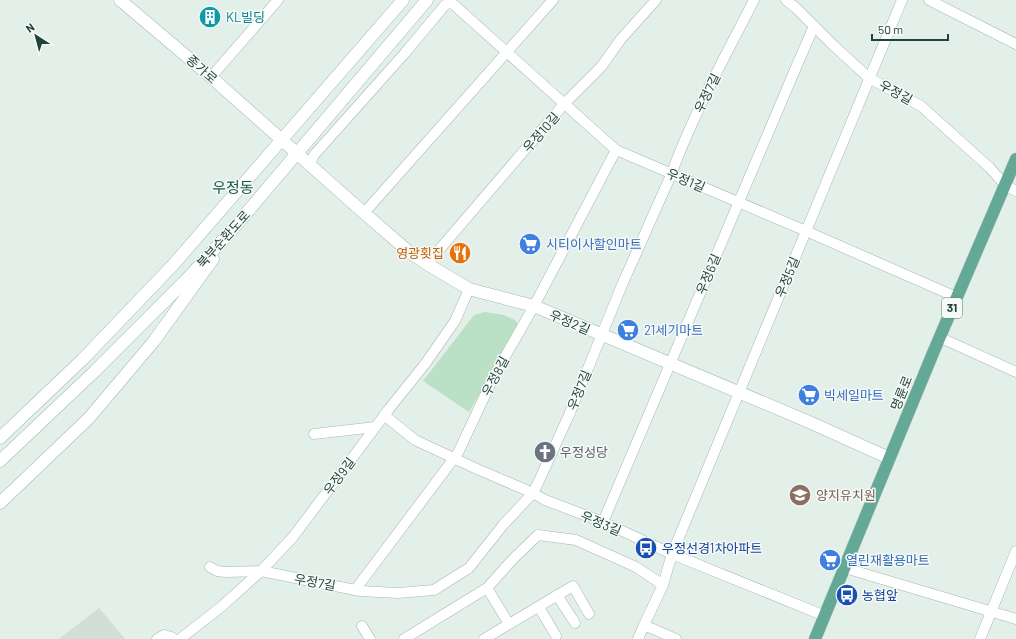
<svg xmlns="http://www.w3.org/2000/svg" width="1016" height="639" font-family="Barlow,'Noto Sans KR',sans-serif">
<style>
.built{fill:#d1dfd8}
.green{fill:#bae1c5}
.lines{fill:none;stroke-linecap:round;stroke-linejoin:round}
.street-casing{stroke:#a5b8b1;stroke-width:11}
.secondary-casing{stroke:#a1bbb2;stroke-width:13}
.primary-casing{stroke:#c1cac8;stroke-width:13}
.street{stroke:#fff;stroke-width:10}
.secondary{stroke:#fff;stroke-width:12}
.primary{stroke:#64a896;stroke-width:12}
.labels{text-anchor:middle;stroke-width:3;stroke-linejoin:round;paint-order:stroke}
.shield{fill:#f5faf7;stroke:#617972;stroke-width:1}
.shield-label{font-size:12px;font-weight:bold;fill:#214239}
.culture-label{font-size:13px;fill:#0d838f;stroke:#f5faf7;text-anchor:start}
.street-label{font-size:13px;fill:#214239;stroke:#f5faf7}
.shop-label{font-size:13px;fill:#366cbe;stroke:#f5faf7;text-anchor:start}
.food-label{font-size:13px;fill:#c56008;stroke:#f5faf7;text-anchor:end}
.worship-label{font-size:13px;fill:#5b616d;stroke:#f5faf7;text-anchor:start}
.education-label{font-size:13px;fill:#785e54;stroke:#f5faf7;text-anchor:start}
.transit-label{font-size:13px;fill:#164399;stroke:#f5faf7;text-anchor:start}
.quarter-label{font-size:15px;fill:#1a5747;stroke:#f5faf7}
</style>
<rect width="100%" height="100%" fill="#e3efe9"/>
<polygon class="built" points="99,608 125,639 59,639"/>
<polygon class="green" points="485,312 504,315 513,319 517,322 518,327 469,412 423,381 474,315"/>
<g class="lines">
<g class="street-casing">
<g id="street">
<polyline points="786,0 796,8 833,45 869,78 921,106 989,167 1005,185 1016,191"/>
<polyline points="929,0 1016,44"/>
<polyline points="211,77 278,0"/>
<polyline points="309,166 314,155 405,53 445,5 448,3 453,4 616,150 806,231 956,297"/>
<polyline points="364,213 553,0"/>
<polyline points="427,264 564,104 601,67 621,39 656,0"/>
<polyline points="939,337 1016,372"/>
<polyline points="384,415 415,440 477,469 533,493 545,500 603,522 672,554 825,616"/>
<polyline points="314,434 375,427"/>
<polyline points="603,522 797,65 814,26"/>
<path d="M210,567L217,571L225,572L261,571L360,591L398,593L434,590L469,568L503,525L533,493L538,483L569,415L622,285L671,175C693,114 725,57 754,0"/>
<polyline points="845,568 1016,619"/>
<polyline points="663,585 672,554 902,0"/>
<polyline points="487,588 509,624"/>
<polyline points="355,590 458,453 494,376 534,306 616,150"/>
<polyline points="557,595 575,623"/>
<polyline points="539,607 556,636"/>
<polyline points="362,626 370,639"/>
<polyline points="157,639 164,635 171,637 174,639"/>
<polyline points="180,639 221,607 261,571 293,537 389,409 425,364 455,321 469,289"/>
<polyline points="404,639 487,588 513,559 538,535 576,540 636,567 663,585 644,625 676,639"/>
<polyline points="484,639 573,586 589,614"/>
<polyline points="638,639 644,625"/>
<polyline points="980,639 1016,551"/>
</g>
</g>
<g class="secondary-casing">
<g id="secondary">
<polyline points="120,0 211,77 364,213 408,251 427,264 469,289 534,306 807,421 889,458"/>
<polyline points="0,438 83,359 173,265 403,0"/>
<polyline points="0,461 95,371 187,279 232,230 427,0"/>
<polyline points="0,503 89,418 154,341 213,259"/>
</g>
</g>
<g class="primary-casing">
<polyline id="primary" points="815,639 933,353 1016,159"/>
</g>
<use href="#street" class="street"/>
<use href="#secondary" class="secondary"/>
<use href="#primary" class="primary"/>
</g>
<defs>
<g id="building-disc" transform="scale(1.15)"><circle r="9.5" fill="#0f9aa8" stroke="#f5faf7"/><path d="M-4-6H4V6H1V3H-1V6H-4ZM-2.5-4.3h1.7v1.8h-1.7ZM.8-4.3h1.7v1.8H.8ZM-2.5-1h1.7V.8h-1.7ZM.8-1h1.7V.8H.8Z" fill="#fff"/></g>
<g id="supermarket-disc" transform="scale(1.15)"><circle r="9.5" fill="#3f7fe0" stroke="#f5faf7"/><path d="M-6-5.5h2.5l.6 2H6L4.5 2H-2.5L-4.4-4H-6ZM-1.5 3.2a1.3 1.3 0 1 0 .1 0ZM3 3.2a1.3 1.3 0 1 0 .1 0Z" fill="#fff"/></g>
<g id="restaurant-disc" transform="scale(1.15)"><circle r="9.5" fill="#e8710a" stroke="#f5faf7"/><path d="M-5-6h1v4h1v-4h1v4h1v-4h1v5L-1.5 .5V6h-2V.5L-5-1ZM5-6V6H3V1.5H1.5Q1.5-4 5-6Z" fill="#fff"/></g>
<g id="church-disc" transform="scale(1.15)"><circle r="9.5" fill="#6b7280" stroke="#f5faf7"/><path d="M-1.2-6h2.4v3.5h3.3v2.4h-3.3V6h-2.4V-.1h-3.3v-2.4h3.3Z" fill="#fff"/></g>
<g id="school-disc" transform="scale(1.15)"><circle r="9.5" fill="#8d6e63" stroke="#f5faf7"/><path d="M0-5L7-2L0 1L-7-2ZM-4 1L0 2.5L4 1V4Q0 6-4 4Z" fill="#fff"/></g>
<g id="bus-disc" transform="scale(1.15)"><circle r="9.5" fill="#1a4fb4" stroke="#f5faf7"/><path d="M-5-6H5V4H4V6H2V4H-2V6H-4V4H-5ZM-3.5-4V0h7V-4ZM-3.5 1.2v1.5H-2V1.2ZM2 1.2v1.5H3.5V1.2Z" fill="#fff"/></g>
</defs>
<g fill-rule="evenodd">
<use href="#building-disc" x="210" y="17"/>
<use href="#supermarket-disc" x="530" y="244"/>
<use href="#restaurant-disc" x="460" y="253"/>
<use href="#supermarket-disc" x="628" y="330"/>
<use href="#supermarket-disc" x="809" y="395"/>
<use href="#church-disc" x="545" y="452"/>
<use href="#school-disc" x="800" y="495"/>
<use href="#bus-disc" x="646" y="548"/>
<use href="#supermarket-disc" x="830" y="560"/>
<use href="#bus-disc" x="847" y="595"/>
</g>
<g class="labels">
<rect class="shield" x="942" y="298" width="20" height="20" rx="3"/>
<g class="shield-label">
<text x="952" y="312">31</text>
</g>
<g class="culture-label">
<text x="226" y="22">KL빌딩</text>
</g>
<g class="street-label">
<text transform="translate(202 69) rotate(41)" y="5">종가로</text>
<text transform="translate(896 92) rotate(29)" y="5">우정길</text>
<text transform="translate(707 93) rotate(-64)" y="5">우정7길</text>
<text transform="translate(541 132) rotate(-49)" y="5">우정10길</text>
<text transform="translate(686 180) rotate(23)" y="5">우정1길</text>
<text transform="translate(223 239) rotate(-48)" y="5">북부순환도로</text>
<text transform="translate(708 274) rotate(-67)" y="5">우정6길</text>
<text transform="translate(787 277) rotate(-67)" y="5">우정5길</text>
<text transform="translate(570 322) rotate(23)" y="5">우정2길</text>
<text transform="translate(495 376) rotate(-62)" y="5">우정8길</text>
<text transform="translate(579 390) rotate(-68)" y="5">우정7길</text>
<text transform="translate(901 393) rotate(-68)" y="5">명륜로</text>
<text transform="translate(339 476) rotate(-53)" y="5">우정9길</text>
<text transform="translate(601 523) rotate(23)" y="5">우정3길</text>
<text transform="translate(315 582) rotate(10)" y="5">우정7길</text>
</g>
<g class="shop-label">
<text x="546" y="249">시티이사할인마트</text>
<text x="644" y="335">21세기마트</text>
<text x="824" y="400">빅세일마트</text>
<text x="846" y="565">열린재활용마트</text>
</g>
<g class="food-label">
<text x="444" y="258">영광횟집</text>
</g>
<g class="worship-label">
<text x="560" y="457">우정성당</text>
</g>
<g class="education-label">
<text x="816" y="500">양지유치원</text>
</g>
<g class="transit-label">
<text x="662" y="553">우정선경1차아파트</text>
<text x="862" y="600">농협앞</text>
</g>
<g class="quarter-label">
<text x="233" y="193">우정동</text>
</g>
</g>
<g transform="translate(36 36) rotate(324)" stroke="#f5faf7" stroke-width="3" paint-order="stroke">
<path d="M0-3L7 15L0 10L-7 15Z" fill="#214239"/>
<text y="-6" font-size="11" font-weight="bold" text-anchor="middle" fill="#214239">N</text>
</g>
<path d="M872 34v6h76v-6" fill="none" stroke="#214239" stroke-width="2"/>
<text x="878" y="34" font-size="12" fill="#214239" stroke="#f5faf7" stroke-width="3" paint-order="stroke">50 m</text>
</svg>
